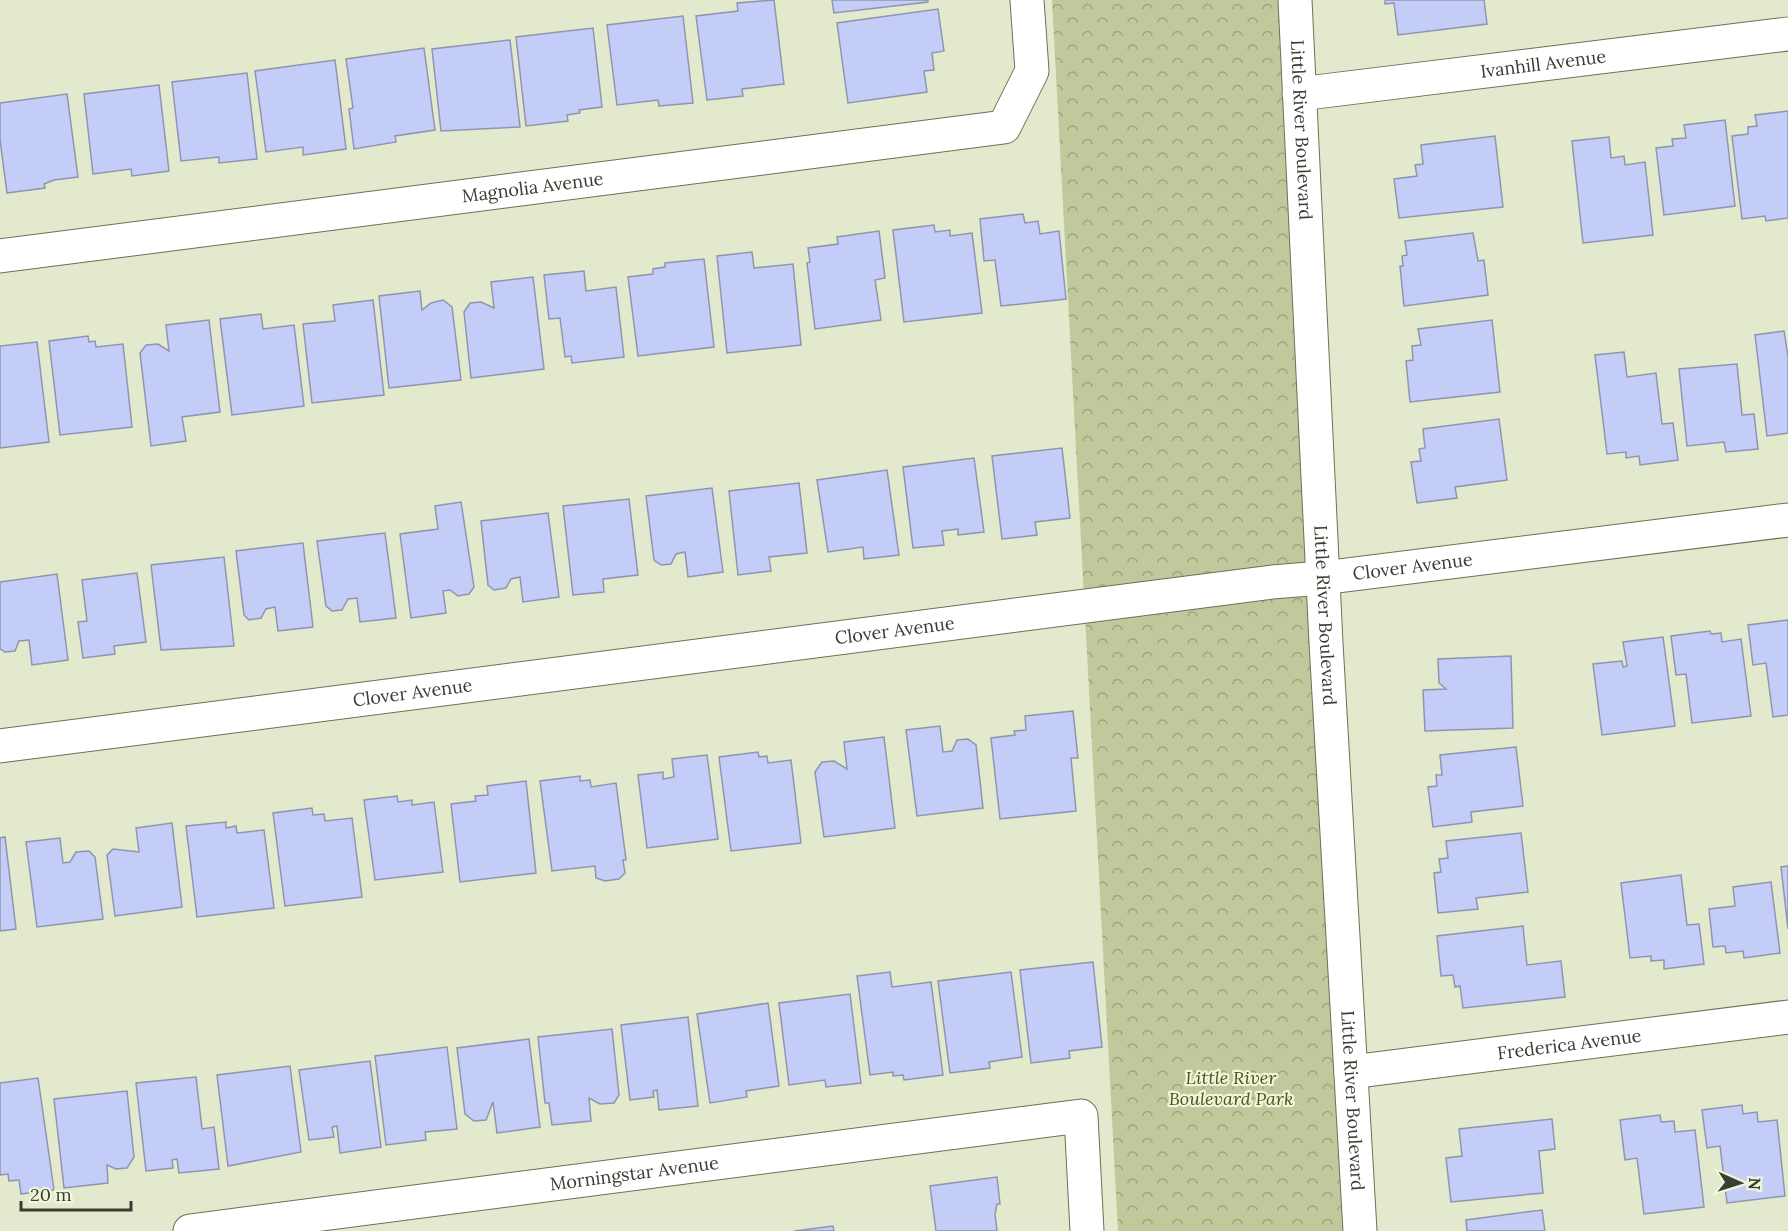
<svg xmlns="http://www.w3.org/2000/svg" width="1788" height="1231" font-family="Lora,serif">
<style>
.forest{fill:url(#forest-crowns)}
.building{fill:#c4ccf8;stroke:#9095af;stroke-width:1.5}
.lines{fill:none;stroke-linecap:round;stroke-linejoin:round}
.minor-casing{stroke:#6c7157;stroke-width:35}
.minor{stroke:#fff;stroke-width:33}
.labels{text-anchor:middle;stroke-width:4.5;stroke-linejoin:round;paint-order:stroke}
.street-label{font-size:18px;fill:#3a3d31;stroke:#f0f6d9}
.park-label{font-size:18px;font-style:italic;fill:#4b541b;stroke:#f0f6d9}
</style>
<defs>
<pattern id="forest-crowns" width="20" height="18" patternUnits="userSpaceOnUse" patternTransform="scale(1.5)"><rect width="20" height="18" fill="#c0c99b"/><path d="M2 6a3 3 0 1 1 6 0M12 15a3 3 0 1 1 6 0" fill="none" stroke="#9da47f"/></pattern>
</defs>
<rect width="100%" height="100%" fill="#e2e9cc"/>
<polygon class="forest" points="1052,0 1295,0 1360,1231 1118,1231"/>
<g class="building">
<polygon points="774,0 784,84 742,89 743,96 707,100 696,16 738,11 737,3"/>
<polygon points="832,0 928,0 928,2 834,13"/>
<polygon points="1385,0 1484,0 1487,24 1398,35 1394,3 1385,4"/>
<polygon points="938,9 944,51 932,53 934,70 924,71 927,92 848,103 837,23"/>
<polygon points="683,16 693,103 659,106 658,100 617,105 607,25"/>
<polygon points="593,28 602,107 579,110 580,113 567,115 568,121 526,126 516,37"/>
<polygon points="510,40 520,127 441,131 432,49"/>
<polygon points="424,48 435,130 395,136 396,142 354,149 349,109 353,108 346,59"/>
<polygon points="335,60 346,149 303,155 303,147 266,152 255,71"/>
<polygon points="247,73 257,159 219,163 219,157 181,161 172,82"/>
<polygon points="159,85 169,171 132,176 131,169 93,174 84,94"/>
<polygon points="67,94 78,177 54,180 44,184 45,188 7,193 0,140 0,103"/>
<polygon points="1788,111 1788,218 1766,221 1765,216 1742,219 1732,136 1748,134 1748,127 1757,126 1755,115"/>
<polygon points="1725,120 1735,206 1664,215 1656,148 1673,146 1672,139 1686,138 1684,125"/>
<polygon points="1495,136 1503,207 1399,218 1394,179 1417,176 1415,165 1423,164 1421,145"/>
<polygon points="1609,137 1611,158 1624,156 1625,165 1645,162 1653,235 1583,243 1572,141"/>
<polygon points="1023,214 1025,223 1038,221 1040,234 1059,231 1066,299 1001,306 995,260 984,261 980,219"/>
<polygon points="934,225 935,232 950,230 950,236 972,233 982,313 904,322 893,230"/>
<polygon points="879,231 885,278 875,280 881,320 815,329 807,263 810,262 808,248 838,244 837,237"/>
<polygon points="1473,233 1478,261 1484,260 1488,295 1404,306 1400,266 1403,266 1402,256 1407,255 1405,241"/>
<polygon points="752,252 754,268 793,264 801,345 727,353 717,256"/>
<polygon points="704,259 714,347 638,356 628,277 653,274 653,269 665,267 665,263"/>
<polygon points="584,271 586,291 616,287 624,357 572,363 571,356 565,357 560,318 549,319 544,275"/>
<polygon points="533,277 544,369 471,378 464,312 470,303 481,302 494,308 491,282"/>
<polygon points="420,291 422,310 431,303 443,300 452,307 461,380 389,388 379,296"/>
<polygon points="373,300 384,395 312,403 303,324 335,321 333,305"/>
<polygon points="261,314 263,329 294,325 304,406 232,415 220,319"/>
<polygon points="209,320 220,412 182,417 186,441 151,446 140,353 146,345 158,344 169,351 166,325"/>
<polygon points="1492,320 1500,392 1410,402 1406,361 1413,360 1412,346 1421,345 1418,329"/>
<polygon points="1784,331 1788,356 1788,433 1767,436 1755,335"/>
<polygon points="88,336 89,342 95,341 96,347 123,344 132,427 60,435 49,341"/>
<polygon points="37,342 49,442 0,448 0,346"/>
<polygon points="1624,352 1627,377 1656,373 1662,424 1673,423 1678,460 1640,465 1639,456 1626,458 1626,452 1607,454 1595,355"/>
<polygon points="1737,364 1742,415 1754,414 1758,449 1726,452 1724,442 1687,446 1679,369"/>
<polygon points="1499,419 1507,480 1455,487 1457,498 1417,503 1411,462 1421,461 1419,449 1425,448 1423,429"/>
<polygon points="1062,448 1070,518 1035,522 1037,535 1002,539 992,456"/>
<polygon points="974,458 984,532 958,535 958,529 942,531 944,545 913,548 903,467"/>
<polygon points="887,470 899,555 864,559 863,547 828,552 817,480"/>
<polygon points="799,483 807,553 769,557 771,571 738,575 729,491"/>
<polygon points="712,488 723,572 688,577 685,552 676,554 671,564 661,565 654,560 646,496"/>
<polygon points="629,499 638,575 603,579 604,592 573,595 563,506"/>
<polygon points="461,502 474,587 469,594 458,596 450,590 443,591 446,613 411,618 400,534 438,529 435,506"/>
<polygon points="548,513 559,597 523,602 520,577 511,579 506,588 494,590 488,585 481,521"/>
<polygon points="385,533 396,618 360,622 357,598 348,599 342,610 332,611 326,606 317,541"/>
<polygon points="303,543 313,627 278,631 275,607 266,609 261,618 249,620 244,615 236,551"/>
<polygon points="224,557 234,646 161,650 151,565"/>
<polygon points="137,573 146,642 114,646 115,654 83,658 78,622 87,621 82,580"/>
<polygon points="57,574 68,660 32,665 29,640 19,641 15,651 5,652 0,649 0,582"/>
<polygon points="1788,620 1788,715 1773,717 1766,663 1753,665 1748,625"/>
<polygon points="1710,631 1711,634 1721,633 1722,642 1741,639 1751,716 1692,723 1686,674 1676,675 1671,636"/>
<polygon points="1663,637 1675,726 1602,735 1593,664 1622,661 1623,667 1627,666 1623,642"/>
<polygon points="1511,656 1513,728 1425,731 1423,690 1446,689 1439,683 1438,659"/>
<polygon points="1073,711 1078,758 1071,758 1076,811 1000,819 991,738 1015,735 1014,731 1026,730 1025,716"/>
<polygon points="940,726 943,752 952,751 957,740 968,739 976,745 983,808 917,816 906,730"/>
<polygon points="884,737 895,828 824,837 815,772 822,762 834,761 847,769 844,742"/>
<polygon points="1516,747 1523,806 1471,812 1472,822 1433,827 1428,787 1437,786 1436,775 1442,775 1440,755"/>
<polygon points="758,752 759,757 767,756 768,763 791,760 801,843 731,851 719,757"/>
<polygon points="707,755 718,839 647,848 638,775 663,772 663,779 674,777 672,759"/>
<polygon points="580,776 580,781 590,780 591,787 616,783 626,860 623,860 625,873 619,879 605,881 596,878 595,866 552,871 540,781"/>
<polygon points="526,781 536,873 460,882 451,804 476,801 475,796 488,795 487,786"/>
<polygon points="397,796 398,802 412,800 412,805 434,802 443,872 375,880 364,800"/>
<polygon points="312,808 313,815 324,814 325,821 352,818 362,897 285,906 273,813"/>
<polygon points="226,822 226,828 236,826 237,833 264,830 274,908 197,917 186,826"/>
<polygon points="172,823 182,907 115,916 107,855 113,849 139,852 136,828"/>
<polygon points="1521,833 1528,892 1476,898 1478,909 1438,913 1434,873 1441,872 1439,859 1448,858 1446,841"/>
<polygon points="5,837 16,929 0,931 0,838"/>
<polygon points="60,838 63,863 70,862 76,852 89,851 95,857 103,919 37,927 26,842"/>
<polygon points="1788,866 1788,929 1781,867"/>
<polygon points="1681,875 1687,925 1699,924 1704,964 1664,969 1664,960 1651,961 1651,956 1630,958 1621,883"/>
<polygon points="1771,882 1780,953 1744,958 1743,951 1726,953 1725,946 1713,947 1709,909 1735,906 1733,887"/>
<polygon points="1523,926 1527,965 1561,961 1565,997 1463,1008 1460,986 1455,987 1453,975 1441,976 1437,936"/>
<polygon points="1093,962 1102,1047 1069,1051 1070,1058 1031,1063 1020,970"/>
<polygon points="890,972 892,987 931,982 943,1075 904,1080 903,1075 893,1076 893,1072 870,1075 857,976"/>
<polygon points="1011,972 1022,1057 989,1062 990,1068 950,1073 938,981"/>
<polygon points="850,994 861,1083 826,1087 825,1080 789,1085 779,1003"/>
<polygon points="768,1003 779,1086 746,1091 747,1097 710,1103 697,1014"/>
<polygon points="688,1017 698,1106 659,1110 657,1090 653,1091 654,1097 630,1100 621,1025"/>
<polygon points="612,1029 619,1095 614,1103 600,1104 589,1098 591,1121 552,1125 549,1103 545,1103 538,1037"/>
<polygon points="529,1039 540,1127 497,1133 493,1102 486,1120 474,1121 465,1114 457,1048"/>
<polygon points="447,1047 457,1129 425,1132 426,1140 386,1145 375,1056"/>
<polygon points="370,1061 381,1147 340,1153 337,1126 332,1127 334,1137 309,1140 299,1070"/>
<polygon points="290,1066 301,1152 228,1166 217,1075"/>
<polygon points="196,1077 202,1129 214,1127 219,1169 179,1173 177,1159 172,1160 173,1168 146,1171 136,1083"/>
<polygon points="38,1078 54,1190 21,1194 19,1180 9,1181 8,1174 0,1175 0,1083"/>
<polygon points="127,1091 134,1157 127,1168 116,1169 107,1165 108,1183 64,1188 54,1099"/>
<polygon points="1742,1105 1743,1114 1757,1112 1758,1122 1777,1120 1785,1196 1727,1203 1720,1146 1707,1148 1702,1110"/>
<polygon points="1660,1115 1661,1122 1674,1121 1675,1132 1695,1130 1704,1207 1644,1214 1637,1158 1625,1160 1620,1120"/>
<polygon points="1552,1119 1555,1149 1539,1151 1543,1193 1451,1202 1446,1158 1462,1156 1459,1129"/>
<polygon points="997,1177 1000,1204 997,1204 995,1214 997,1231 936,1231 930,1186"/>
<polygon points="1542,1210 1545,1231 1467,1231 1466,1220"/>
<polygon points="833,1226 834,1231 794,1231"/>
</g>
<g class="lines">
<g class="minor-casing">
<g id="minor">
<path id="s1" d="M1295,0L1326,643L1360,1231"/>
<path id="s2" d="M1299,94L1788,34"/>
<path id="s3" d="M0,256L1004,127L1032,71L1027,0"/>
<path id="s4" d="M0,746L1272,582L1322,578L1788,520"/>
<path id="s5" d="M1351,1072L1788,1017"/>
<path id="s6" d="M190,1231L1081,1116L1087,1231"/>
</g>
</g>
<use href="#minor" class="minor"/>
</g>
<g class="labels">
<g class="street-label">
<text dy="6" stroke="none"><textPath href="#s2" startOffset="246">Ivanhill Avenue</textPath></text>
<text dy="6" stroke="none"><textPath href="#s1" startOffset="130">Little River Boulevard</textPath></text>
<text dy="6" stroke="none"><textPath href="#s3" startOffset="537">Magnolia Avenue</textPath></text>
<text dy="6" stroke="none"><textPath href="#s4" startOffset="1424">Clover Avenue</textPath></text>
<text dy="6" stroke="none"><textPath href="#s1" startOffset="616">Little River Boulevard</textPath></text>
<text dy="6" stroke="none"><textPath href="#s4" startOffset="902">Clover Avenue</textPath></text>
<text dy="6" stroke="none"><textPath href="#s4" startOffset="416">Clover Avenue</textPath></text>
<text dy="6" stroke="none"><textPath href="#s5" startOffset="220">Frederica Avenue</textPath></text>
<text dy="6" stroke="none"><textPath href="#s1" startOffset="1102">Little River Boulevard</textPath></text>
<text dy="6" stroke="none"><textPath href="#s6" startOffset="448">Morningstar Avenue</textPath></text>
</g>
<g class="park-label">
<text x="1231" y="1084">Little River<tspan x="1231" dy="21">Boulevard Park</tspan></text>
</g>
</g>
<g transform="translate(1740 1183) rotate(93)" stroke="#f0f6d9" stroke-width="4.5" paint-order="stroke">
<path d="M0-4.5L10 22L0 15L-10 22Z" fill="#3a3d31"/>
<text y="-9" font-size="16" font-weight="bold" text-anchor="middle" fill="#3a3d31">N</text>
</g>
<path d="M21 1201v9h110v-9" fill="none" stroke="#3a3d31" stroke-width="3"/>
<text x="30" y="1201" font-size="18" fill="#3a3d31" stroke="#f0f6d9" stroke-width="4.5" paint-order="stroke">20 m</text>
</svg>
